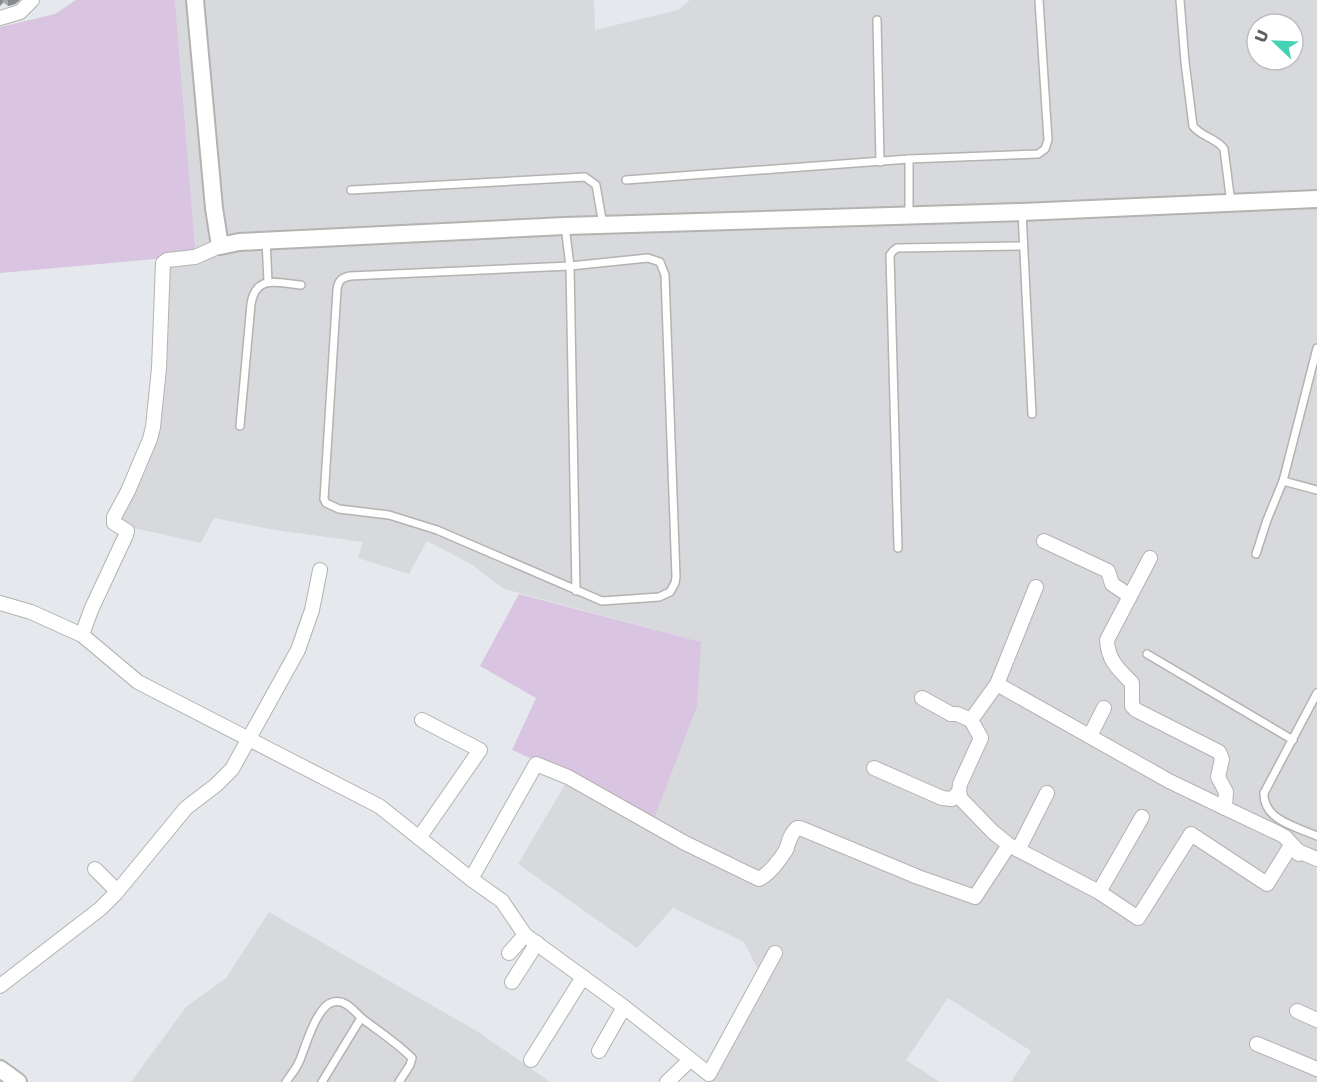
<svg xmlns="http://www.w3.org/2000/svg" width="1317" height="1082" font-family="'Golos Text',sans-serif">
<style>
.industrial{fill:#d7d9dc;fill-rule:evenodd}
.green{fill:#d9c4e1}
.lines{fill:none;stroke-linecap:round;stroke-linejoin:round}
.service-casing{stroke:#b5b2b0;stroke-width:10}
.minor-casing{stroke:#b5b2b0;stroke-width:16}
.tertiary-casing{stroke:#b5b2b0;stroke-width:20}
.service{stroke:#fff;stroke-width:7}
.minor{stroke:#fff;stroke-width:14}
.tertiary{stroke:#fff;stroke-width:16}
.wall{fill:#a6a9ac}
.shaded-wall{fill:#878a8c}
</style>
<rect width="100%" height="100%" fill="#e5e9ed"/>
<g class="industrial">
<path d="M175,0H594L595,30L678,10L690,0H1317V1082H1011L1031,1051L948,998L906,1060L940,1082H713L764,982L744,942L673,908L637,948L518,864L570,776L701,642L504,589L471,564L427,541L409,574L358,558L363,542L275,530L214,518L201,543L112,523L155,438L166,258H196ZM1257,24H1293V60H1257Z"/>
<polygon points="269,912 480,1033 550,1082 131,1082 186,1007 226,978"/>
</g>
<g class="green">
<polygon points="76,0 175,0 196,259 166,258 0,273 0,27 55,14"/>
<polygon points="519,594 701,642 697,706 653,821 570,776 512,750 536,698 480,666"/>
</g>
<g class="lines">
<g class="service-casing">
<g id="service">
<path d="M1180,0L1185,62L1193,126C1201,137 1217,138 1224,149L1231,203"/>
<polyline points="877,20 880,162"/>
<polyline points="626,180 909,159 1038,154 1045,149 1048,140 1039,0"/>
<polyline points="351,190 585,177 596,185 603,225"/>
<polyline points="1022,212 1032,414"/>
<polyline points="909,214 909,159"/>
<polyline points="565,226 570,266 576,591"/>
<polyline points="266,240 268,282"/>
<path d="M648,258L660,262L665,275L676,577L675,583L670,592L659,597L602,601L437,530L389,515L339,509L326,503L324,499L337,290C338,281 341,278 350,276L570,266Z"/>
<path d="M240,426L251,304C256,274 277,283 301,285"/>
<polyline points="1283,481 1317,490"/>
<polyline points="898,548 890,255 893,251 897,248 1023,246"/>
<polyline points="1256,554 1267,520 1283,481 1317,348"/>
<polyline points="1147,654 1293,740"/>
<path d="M1317,693L1264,793C1263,820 1297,827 1317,836"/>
<path d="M286,1082C290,1076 296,1069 299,1062C305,1049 316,1006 333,1002C347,999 355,1013 364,1020C380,1032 397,1043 412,1058L410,1065L399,1082"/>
<polyline points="322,1082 361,1018"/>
</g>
</g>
<g class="minor-casing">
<g id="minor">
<polyline points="0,18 20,12 32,0"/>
<polyline points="1044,541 1108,571 1112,584 1130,596"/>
<path d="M1150,558L1107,640C1108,661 1119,670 1132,683V706L1136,710L1219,752L1222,759L1218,777L1226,792L1225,808L1278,833L1285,837L1298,851L1317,859"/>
<polyline points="1036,587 997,684 971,720 981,738 960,784 959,792 961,799 993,832 1009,845 1099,892 1142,817"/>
<polyline points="0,603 31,612 82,635 138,682 379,806 471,879 502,901 525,935 624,1007 709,1074 775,953"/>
<polyline points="82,635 91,610 126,535 127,531 114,523 114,517 128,491 150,439 153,427 159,368 163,263 167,260 195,257 220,246"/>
<polyline points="997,684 1169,781 1225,808"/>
<polyline points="922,698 951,714 957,714 971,720"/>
<polyline points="1090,736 1104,708"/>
<polyline points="874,768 942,798 952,799 959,792"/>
<polyline points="419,838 480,750 422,720"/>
<polyline points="1018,850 1047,793"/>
<polyline points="95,869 117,891"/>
<path d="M471,879L536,764L568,777L685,843L759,879C769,874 780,860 786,850C789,842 790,834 797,828H800L918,877L975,897L1009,845"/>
<polyline points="1099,892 1138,918 1191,834 1267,884 1290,847 1299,854"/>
<polyline points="509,953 525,935"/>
<polyline points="512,982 537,943"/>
<polyline points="0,986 100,909 116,893 186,808 216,785 232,769 298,650 312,610 320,570"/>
<polyline points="1297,1011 1317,1020"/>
<polyline points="1257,1044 1317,1069"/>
<polyline points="599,1051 624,1007"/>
<polyline points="531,1060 583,977"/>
<polyline points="667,1082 690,1060"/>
</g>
</g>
<g class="tertiary-casing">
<g id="tertiary">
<polyline points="195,0 214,208 220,246 239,242 565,226 1022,212 1317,199"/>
<polyline points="0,1069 18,1082"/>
</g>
</g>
<use href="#service" class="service"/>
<use href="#minor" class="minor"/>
<use href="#tertiary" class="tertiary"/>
</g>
<polygon class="wall" points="0,0 20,0 15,4 8,6"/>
<g class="shaded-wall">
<polygon points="0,0 3,0 3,3 0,6"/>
<polygon points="8,0 20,0 15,4 8,6"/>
</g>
<g transform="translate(1275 42) rotate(293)"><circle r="28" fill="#ffffff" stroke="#c1bfbe" stroke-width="1.5"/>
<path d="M0-4.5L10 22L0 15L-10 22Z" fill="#45d2b5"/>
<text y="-9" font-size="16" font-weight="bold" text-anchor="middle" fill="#635e5d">U</text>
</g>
</svg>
